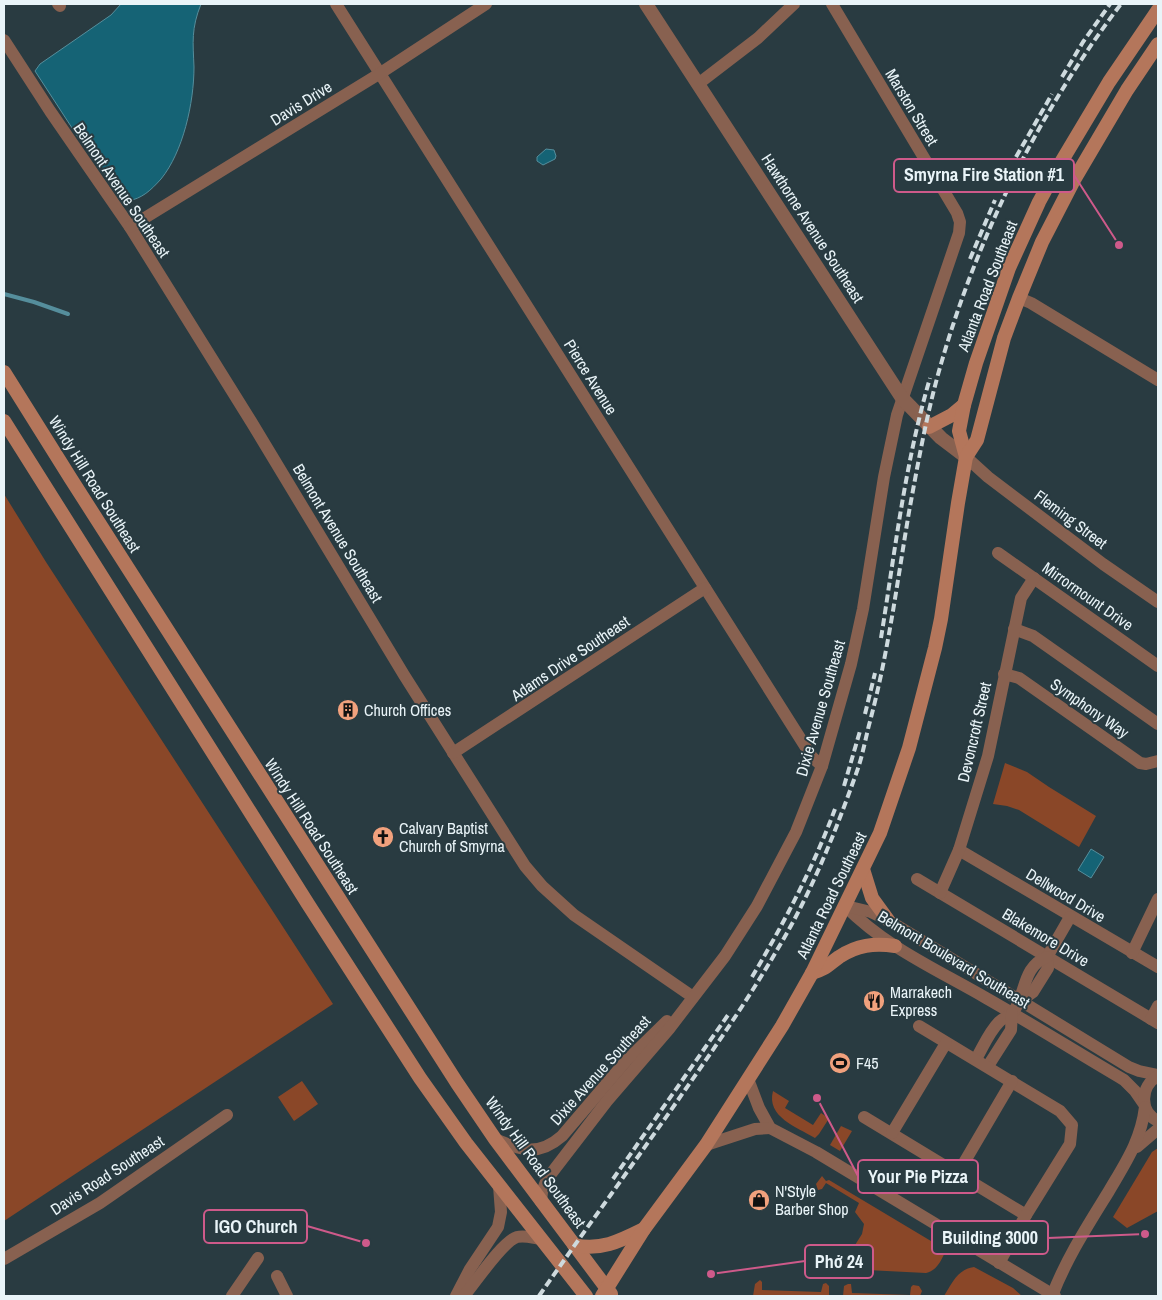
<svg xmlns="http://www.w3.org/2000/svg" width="1162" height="1300" font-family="'Archivo Narrow',sans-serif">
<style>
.green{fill:#8a4728}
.water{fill:#156375;stroke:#558e9c}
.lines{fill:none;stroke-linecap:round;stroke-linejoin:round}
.stream{stroke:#558e9c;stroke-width:4}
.minor{stroke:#886150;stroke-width:12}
.tertiary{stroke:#886150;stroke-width:14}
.secondary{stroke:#b4765b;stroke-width:14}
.rail{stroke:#cedade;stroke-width:4;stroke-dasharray:8 4;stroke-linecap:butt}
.labels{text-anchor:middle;stroke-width:4;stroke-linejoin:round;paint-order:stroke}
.street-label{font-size:16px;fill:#e9f4f8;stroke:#293b41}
.poi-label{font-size:16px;fill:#e9f4f8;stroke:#293b41;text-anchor:start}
.leader{fill:none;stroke:#ce5a8a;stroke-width:2}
.callout-dot{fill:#ce5a8a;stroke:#293b41;stroke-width:2}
.callout{fill:#293b41;stroke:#ce5a8a;stroke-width:2}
.callout-label{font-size:18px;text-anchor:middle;font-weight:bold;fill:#e9f4f8}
</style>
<rect width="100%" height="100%" fill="#293b41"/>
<g class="green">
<polygon points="4,494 46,562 333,1004 4,1221"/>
<polygon points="1005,763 1027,772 1049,787 1096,816 1079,847 1019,810 1007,806 993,804"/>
<polygon points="302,1081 318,1104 294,1121 278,1097"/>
<path d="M773,1091L789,1101L785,1108L813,1125L821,1113L827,1117L828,1120L819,1134L815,1138C797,1127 766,1117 773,1091Z"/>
<polygon points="841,1126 852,1131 840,1151 830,1145"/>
<polygon points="1158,1148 1158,1211 1127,1228 1113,1217 1152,1152"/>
<path d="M822,1176L826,1181L829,1180L946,1250C942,1259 937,1271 926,1273L847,1269L843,1264L862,1234L864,1224L855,1212L859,1203L826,1183L822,1189L818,1190L816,1184Z"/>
<path d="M974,1267L1013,1288L1022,1296H944C952,1283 958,1269 974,1267Z"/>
<polygon points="760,1280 762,1282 762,1290 821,1292 823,1284 826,1283 829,1286 829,1296 753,1296 755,1284"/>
<polygon points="848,1284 851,1284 852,1293 910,1295 911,1287 913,1285 919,1286 922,1291 920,1296 843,1296 844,1286"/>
</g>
<g class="water">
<path d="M121,4H201C191,29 193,42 194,67C194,103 183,152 161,179C151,190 142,199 127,201L122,198L76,134L35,71L40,64L111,15Z"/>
<polygon points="546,149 554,150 556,156 555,159 543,165 537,161 537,157"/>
<polygon points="1091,849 1104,857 1091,878 1078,870"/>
</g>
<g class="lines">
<polyline class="stream" points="4,294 34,302 68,314"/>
<g class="minor">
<polyline points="58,4 60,6"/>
<polyline points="336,4 812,757 822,766"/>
<polyline points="4,40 50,111 130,227 252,423 404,675 525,866 542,886 574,915 693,997"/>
<polyline points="698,84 758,38 794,4"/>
<polyline points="130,227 379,74 486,4"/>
<polyline points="1019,298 1031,303 1158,380"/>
<polyline points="966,457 988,477 1103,564 1158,602"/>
<polyline points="998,553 1158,666"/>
<polyline points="1014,629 1033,636 1158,724"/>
<polyline points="1004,674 1019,678 1140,763 1146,764 1158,761"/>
<polyline points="453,753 705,588"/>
<polyline points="959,850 1158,967"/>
<polyline points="917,879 1158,1023"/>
<polyline points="940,893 959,850 988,756 1021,598 1034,578"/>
<path d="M845,906C887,948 936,969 986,998C1032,1024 1078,1053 1124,1080L1135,1091L1144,1104"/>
<polyline points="846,906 871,912 888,920 1129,1067 1139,1071 1158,1075"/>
<polyline points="1132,953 1158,899"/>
<polyline points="1020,1001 1033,992 1048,968 1047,957 1070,917"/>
<polyline points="1151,1019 1158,1006"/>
<path d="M976,1059C983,1047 989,1032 999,1022C1003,1018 1010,1016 1014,1011C1026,992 1023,966 1047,957"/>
<polyline points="988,1066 1011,1030 1012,1013"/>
<path d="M1158,1076C1140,1086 1139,1112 1158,1121"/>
<polyline points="748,1079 759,1108 770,1128 816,1152 1055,1296"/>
<polyline points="864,1117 1026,1215 1070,1144 1072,1125 1060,1111 919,1026"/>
<polyline points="892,1133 946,1043"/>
<path d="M495,1139C521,1150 538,1157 562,1136L626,1061L667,1021"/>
<polyline points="706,1145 755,1129 770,1128"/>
<polyline points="1137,1147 1158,1129"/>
<polyline points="958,1173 1012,1081"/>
<polyline points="541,1202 542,1192 547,1179 607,1101 669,1029 725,956 757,906 796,832 822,766 851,664 863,609 884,477 897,415 959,233 960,222 957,213 832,4"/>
<polyline points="4,1259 100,1203 227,1115"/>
<polyline points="999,1263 1026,1215"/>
<polyline points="277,1276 287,1296"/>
<polyline points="232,1296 258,1258"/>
<polyline points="456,1296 470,1269 498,1227 501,1212 499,1186"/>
<path d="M464,1296C475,1283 503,1241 517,1237C525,1235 533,1238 541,1239"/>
<path d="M1052,1296C1066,1259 1088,1225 1109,1191C1126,1162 1141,1140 1145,1107"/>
</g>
<polyline class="tertiary" points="646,4 902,398 941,438 966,457"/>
<g class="secondary">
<polyline points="4,372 71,479 457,1083 495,1139 611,1294"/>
<polyline points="4,421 308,904 420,1078 466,1143 586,1296"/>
<polyline points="929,427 952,415 964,405"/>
<polyline points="966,457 959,431 964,405 976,363 1009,268 1039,202 1057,169 1109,82 1158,10"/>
<polyline points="863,869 872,898 888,920"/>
<path d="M812,973C826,969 828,965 839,957C857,945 874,943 895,946"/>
<path d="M574,1245C601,1251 620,1241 644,1229"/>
<polyline points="602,1296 644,1229 706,1145 782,1026 812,973 880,833 909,748 935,648 941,619 958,503 966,457 977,440 1004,338 1019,298 1042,242 1074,180 1127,90 1158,44"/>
</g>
<g class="rail">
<polyline points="1062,77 1083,42 1110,4"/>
<polyline points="1016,157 1052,94"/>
<polyline points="970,259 995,200"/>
<path d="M881,638C895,551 905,463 930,378"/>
<polyline points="865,714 875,673"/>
<polyline points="844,786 860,731"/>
<path d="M752,977C784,923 813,868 835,809"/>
<polyline points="613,1179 728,1015"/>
<path d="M539,1296C587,1227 637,1159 685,1090C718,1043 751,995 780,945C812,891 835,833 856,774C862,758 865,741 869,725C888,655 897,583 909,512C918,463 927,412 941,364C978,235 1040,110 1121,4"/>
</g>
</g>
<defs>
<g id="building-disc" transform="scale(1.125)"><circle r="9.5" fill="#f1a17d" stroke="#293b41"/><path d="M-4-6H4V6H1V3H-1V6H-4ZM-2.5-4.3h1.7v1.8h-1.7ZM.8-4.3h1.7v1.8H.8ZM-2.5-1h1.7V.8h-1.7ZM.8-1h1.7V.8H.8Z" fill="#111"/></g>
<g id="church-disc" transform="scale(1.125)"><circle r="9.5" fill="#f1a17d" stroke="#293b41"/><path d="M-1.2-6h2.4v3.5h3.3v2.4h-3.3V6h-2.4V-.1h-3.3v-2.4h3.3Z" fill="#111"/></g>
<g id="restaurant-disc" transform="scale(1.125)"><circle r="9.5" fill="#f1a17d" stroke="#293b41"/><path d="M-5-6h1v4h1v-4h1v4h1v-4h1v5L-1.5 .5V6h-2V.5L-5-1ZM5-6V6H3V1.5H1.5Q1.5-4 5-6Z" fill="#111"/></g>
<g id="stadium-disc" transform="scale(1.125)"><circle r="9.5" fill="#f1a17d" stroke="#293b41"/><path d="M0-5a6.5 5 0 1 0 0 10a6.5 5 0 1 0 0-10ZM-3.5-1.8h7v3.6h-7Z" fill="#111"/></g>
<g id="shop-disc" transform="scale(1.125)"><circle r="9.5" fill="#f1a17d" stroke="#293b41"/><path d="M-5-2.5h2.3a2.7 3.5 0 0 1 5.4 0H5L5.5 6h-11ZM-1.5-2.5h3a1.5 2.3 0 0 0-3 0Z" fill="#111"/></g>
</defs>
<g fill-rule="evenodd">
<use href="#building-disc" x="348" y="710"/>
<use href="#church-disc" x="383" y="837"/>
<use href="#restaurant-disc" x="874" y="1001"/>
<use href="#stadium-disc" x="840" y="1063"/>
<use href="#shop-disc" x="759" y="1200"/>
</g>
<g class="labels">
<g class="street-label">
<text transform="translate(301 103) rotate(-32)" y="6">Davis Drive</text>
<text transform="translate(912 107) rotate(59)" y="6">Marston Street</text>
<text transform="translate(122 190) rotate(56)" y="6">Belmont Avenue Southeast</text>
<text transform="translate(813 228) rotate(57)" y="6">Hawthorne Avenue Southeast</text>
<text transform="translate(987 286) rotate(-69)" y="6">Atlanta Road Southeast</text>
<text transform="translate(591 377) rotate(58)" y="6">Pierce Avenue</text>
<text transform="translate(95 484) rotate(58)" y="6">Windy Hill Road Southeast</text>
<text transform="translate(1071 519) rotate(37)" y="6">Fleming Street</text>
<text transform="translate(338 533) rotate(59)" y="6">Belmont Avenue Southeast</text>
<text transform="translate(1088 596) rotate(35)" y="6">Mirrormount Drive</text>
<text transform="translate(570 658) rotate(-34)" y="6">Adams Drive Southeast</text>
<text transform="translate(820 708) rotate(-74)" y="6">Dixie Avenue Southeast</text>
<text transform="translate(1090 708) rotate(35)" y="6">Symphony Way</text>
<text transform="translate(974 732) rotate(-77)" y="6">Devoncroft Street</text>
<text transform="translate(312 826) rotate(57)" y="6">Windy Hill Road Southeast</text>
<text transform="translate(831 895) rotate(-64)" y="6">Atlanta Road Southeast</text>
<text transform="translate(1066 895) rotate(31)" y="6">Dellwood Drive</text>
<text transform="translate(1046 937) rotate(31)" y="6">Blakemore Drive</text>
<text transform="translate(954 959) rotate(31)" y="6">Belmont Boulevard Southeast</text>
<text transform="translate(600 1070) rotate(-48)" y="6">Dixie Avenue Southeast</text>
<text transform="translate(536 1162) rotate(54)" y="6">Windy Hill Road Southeast</text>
<text transform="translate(107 1175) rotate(-33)" y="6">Davis Road Southeast</text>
</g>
<g class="poi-label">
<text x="364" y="716">Church Offices</text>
<text x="399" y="834">Calvary Baptist<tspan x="399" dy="18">Church of Smyrna</tspan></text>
<text x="890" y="998">Marrakech<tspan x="890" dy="18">Express</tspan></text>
<text x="856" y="1069">F45</text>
<text x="775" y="1197">N'Style<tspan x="775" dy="18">Barber Shop</tspan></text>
</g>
</g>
<path class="leader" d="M1119 245L1074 175M817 1098L858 1176M366 1243L307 1226M1145 1234L1048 1238M711 1274L805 1261"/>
<g class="callout-dot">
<circle cx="1119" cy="245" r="5"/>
<circle cx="817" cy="1098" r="5"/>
<circle cx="366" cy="1243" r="5"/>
<circle cx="1145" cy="1234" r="5"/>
<circle cx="711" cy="1274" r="5"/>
</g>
<g class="callout">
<rect x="894" y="159" width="180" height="33" rx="5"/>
<rect x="858" y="1160" width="120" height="33" rx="5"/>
<rect x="204" y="1210" width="103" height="33" rx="5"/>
<rect x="932" y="1221" width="116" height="33" rx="5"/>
<rect x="805" y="1245" width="68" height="33" rx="5"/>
</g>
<g class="callout-label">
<text x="984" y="181">Smyrna Fire Station #1</text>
<text x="918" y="1183">Your Pie Pizza</text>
<text x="256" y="1233">IGO Church</text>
<text x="990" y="1244">Building 3000</text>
<text x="839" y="1268">Phở 24</text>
</g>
<rect width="1162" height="1300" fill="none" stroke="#e9f4f8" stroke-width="10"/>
</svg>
